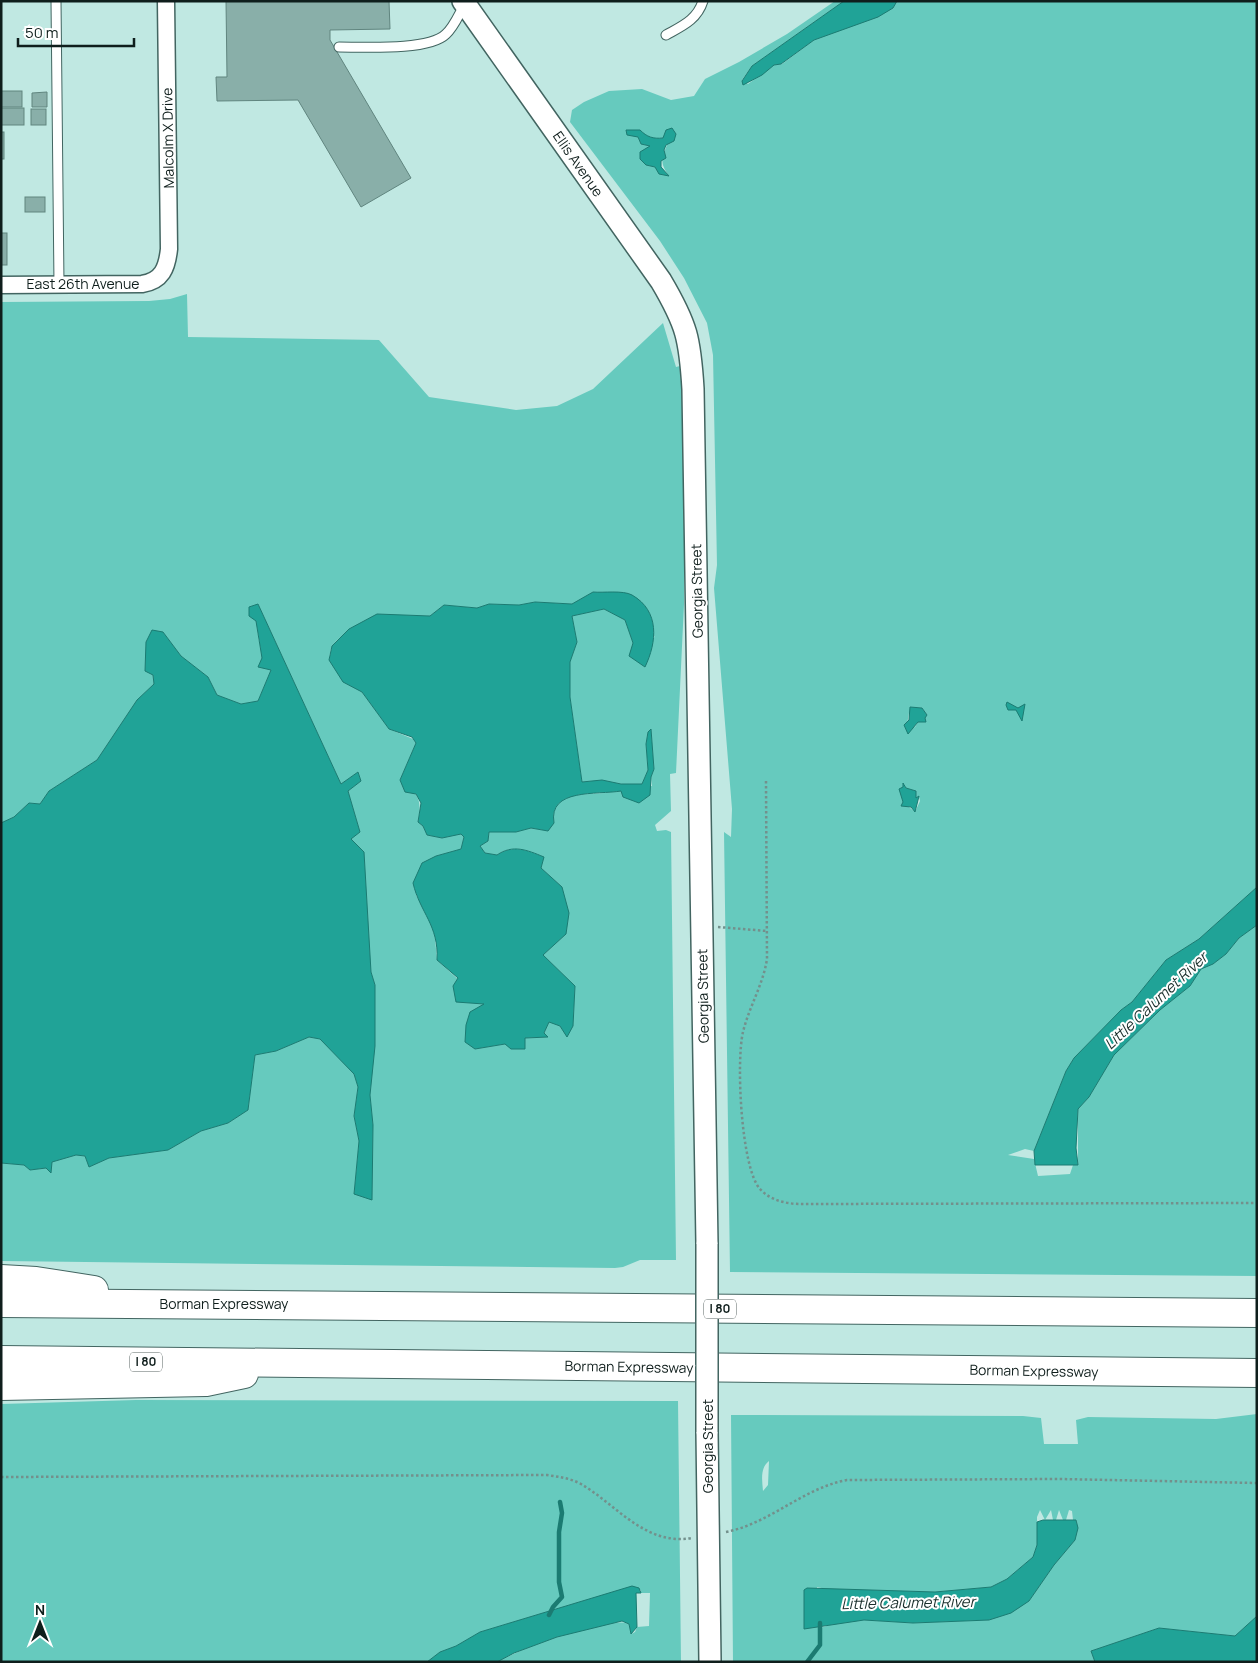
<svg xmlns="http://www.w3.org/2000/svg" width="1258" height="1663" font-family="Manrope,sans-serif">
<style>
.green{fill:#66cabe;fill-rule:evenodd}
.water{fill:#20a397;stroke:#1b7b72}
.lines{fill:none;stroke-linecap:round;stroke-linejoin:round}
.stream{stroke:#1b7b72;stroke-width:4.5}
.building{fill:#89afa9;stroke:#60857f}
.service-casing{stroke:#426561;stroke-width:11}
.minor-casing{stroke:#426561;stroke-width:19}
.tertiary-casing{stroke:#426561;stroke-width:24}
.motorway-casing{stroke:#426561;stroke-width:30}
.path{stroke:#73908c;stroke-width:2.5;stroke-dasharray:2.5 2.5;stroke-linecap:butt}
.service{stroke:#fff;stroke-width:9}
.minor{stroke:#fff;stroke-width:16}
.tertiary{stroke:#fff;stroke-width:21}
.motorway{stroke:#fff;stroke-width:28}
.tertiary-bridge-casing{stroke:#426561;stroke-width:24;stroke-linecap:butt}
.tertiary-bridge{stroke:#fff;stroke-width:21}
.labels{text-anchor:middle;stroke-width:4;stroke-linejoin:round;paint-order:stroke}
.shield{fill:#fff;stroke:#576260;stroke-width:1}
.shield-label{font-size:12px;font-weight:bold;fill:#0f1e1c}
.street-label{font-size:14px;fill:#0f1e1c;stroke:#fff}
.water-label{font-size:15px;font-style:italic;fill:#192e2b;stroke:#fff}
</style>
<rect width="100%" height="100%" fill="#c0e8e2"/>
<g class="green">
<path d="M835,1H844L752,66L742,80L748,84L774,65L782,64L814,40L893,8L897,1H1257V887L1199,939L1166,960L1132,1002L1121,1010L1074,1058L1066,1071L1034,1151L1025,1149L1008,1155L1034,1159L1038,1176L1070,1174L1073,1165H1078V1109L1089,1097L1114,1055L1160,1010L1190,986L1201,968L1213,964L1226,954L1239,938L1257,925V1276L730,1272L724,832L731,837L732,809L714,588L717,565L713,355L707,323L684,278L660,241L570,122L572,110L584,102L609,91L642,89L671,100L694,96L705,79L739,62L787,34ZM645,136L654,139L663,138L667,145C661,159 660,163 669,176L655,167L646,165L648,149L650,146L641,144L638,137ZM916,707L922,708L927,715L918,722L915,727L906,730L909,713ZM904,784L906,788L916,791V798L919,797L920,801L915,812L903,802Z"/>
<path d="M187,294L188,337L379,340L429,397L516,410L557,406L593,389L663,323L676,367L680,366L684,427V604L676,773L670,774L671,811L655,825L657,831L666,830L671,832L676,1260H640L623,1267L615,1268L1,1261V1163L24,1165L30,1170L46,1168L51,1173V1162L76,1155L85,1156L89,1167L109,1158L168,1150L201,1131L228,1123L248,1110L255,1055L276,1051L309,1037L321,1039L354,1074L358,1087L354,1116L359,1141L354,1193L372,1200L373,1125L370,1095L375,1022V985L371,972L351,838L360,832L348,791L361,781L358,772L341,784L258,604C256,627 257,650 271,670L258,701L241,704L217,695L208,677L181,656L163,632L153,675L154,684L137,700L97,760L49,791L40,804L29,803L14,817L1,823V302L149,301L170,299ZM593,592L655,637L633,643L625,620L604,609L572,616L577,642L570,662V697L582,782C603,780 621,786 642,784L648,770L646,744L648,732L651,730L654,769L651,777L652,786L605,793L571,795L557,803L552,813L548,831L531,828L516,832H489L488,841L480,846L485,853L497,855C512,844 527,850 543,857L541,868L562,887L566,934L543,955L575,986L573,1026L567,1036L560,1026L549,1021L544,1034L547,1037L525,1038V1049L505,1044L475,1049L485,1004L437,960L434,927L416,895L436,856L461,849L464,837L461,833L442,838L427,835L423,826L418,822C422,797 419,796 400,780L416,743L413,739L389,729L362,692L329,660C330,655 330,649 333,645C350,621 403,614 430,616L444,605L478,608L489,604L519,605L535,602L573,604Z"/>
<path d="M136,1400L678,1401L681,1662H497C518,1650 608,1615 629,1624L631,1634L635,1632L637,1627L649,1626L650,1593H641V1590L593,1598L480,1632L456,1646L440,1652L427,1662H1V1404Z"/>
<path d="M1257,1414V1616L1235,1636L1159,1628L1091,1651L1095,1662H733L731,1415L1023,1416L1041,1418L1044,1444H1078L1076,1420L1088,1417L1216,1419ZM769,1461L768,1485L763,1491C762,1480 760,1468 769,1461ZM1040,1510L1045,1520L1051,1510L1053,1520H1056L1059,1510L1063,1520H1066L1069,1510L1072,1511L1073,1520L1077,1521L1075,1540L1054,1565L1029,1601L989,1620L913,1623L864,1620L837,1623L820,1628L817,1587L831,1590L935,1592L991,1587L1007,1579L1033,1557L1037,1545V1517Z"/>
</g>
<g class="water">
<polygon points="844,1 897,1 893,8 878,17 814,40 781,64 774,65 762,75 743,85 742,81 752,66"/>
<path d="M672,128L676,134L674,141L666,145L664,150L666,158L661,161V167L669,176L659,174L655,167L646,165L640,159V152L650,146L641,144L638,137L627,135L626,130H640C647,137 653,139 663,138L666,130Z"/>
<path d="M593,592C603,593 623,590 632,595C660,611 657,642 645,667L629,656L633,643L625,620L604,609L572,616L577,642L570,662V697L582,782L602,780L621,784H642L648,770L646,744L648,732L651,729L654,769L651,777L650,795L639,803L623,797L621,791C597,795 548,788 554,823L548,831L531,828L516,832H489L488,841L480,846L485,853L497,855C513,844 527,850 544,857L541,868L562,887L569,913L566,934L543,955L575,986L573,1026L567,1037L560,1026L549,1022L544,1033L548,1037L525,1038V1049H511L505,1044L475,1049L465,1042L466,1025L470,1012L484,1004L456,1002L453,986L458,978L437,960C439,925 420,913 413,883L422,863L436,856L461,849L464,837L461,834L442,838L427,835L423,826L418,822L421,803L416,794L405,792L400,780L416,743L412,737L389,729L362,692L343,682L329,660L332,646L349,629L377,614L430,616L444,605L477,608L489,604L519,605L535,602L572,604Z"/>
<polygon points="258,604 341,784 358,772 361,781 348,791 360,832 351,839 364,852 371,972 375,985 375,1046 370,1095 373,1125 372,1200 354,1194 359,1141 354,1116 358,1087 354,1074 320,1039 309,1037 276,1051 255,1055 248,1110 228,1123 201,1131 168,1150 109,1158 89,1167 85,1156 76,1155 52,1162 51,1173 46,1168 30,1170 24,1165 1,1163 1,823 14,817 29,803 40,804 49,791 97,760 137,700 154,684 153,675 145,671 146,642 152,630 163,632 181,656 208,677 217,695 241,704 258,701 271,670 258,667 262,658 256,621 249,616 249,607"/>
<polygon points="1007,702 1018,708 1025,704 1022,721 1016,710 1008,710 1006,705"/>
<polygon points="910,707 922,708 927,715 925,718 926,722 918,722 908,734 904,725 909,720"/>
<polygon points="903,783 906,788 916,791 916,798 919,796 915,812 911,807 901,806 903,802 899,789 903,787"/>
<polygon points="1257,887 1257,925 1239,938 1226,954 1213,964 1201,969 1190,986 1160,1010 1114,1055 1089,1097 1078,1109 1076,1148 1078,1165 1035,1165 1034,1151 1066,1071 1074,1058 1121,1010 1132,1002 1166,960 1199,939"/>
<polygon points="1043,1520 1076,1520 1078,1528 1075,1540 1054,1565 1029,1601 1011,1613 989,1620 913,1623 864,1620 804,1629 804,1590 807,1588 935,1592 991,1587 1007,1579 1033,1557 1037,1545 1037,1522"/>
<polygon points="632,1586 639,1588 641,1593 636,1593 637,1627 631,1634 629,1624 622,1621 557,1637 514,1653 497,1662 427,1662 440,1652 456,1646 480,1632"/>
<polygon points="1257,1616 1257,1662 1095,1662 1091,1651 1159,1628 1235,1636"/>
</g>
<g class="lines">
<g class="stream">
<polyline points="549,1615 553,1607 562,1597 559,1582 559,1532 562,1513 560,1502"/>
<polyline points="807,1662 820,1645 820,1623"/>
</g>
</g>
<g class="building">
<polygon points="226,1 389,1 390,29 330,30 330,40 411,178 361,207 298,100 217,101 216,77 227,77"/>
<rect x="1" y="91" width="21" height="16"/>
<polygon points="47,92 47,107 32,107 32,93"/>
<rect x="1" y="108" width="23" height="17"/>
<rect x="31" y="109" width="15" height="16"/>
<rect x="1" y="132" width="3" height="27"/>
<rect x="25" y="197" width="20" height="15"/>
<rect x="1" y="233" width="6" height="32"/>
</g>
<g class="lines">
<g class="service-casing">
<g id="service">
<polyline points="56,1 59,284"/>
<path d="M666,35C682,26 697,20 703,1"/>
<path d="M339,47C363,47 429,51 446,34C454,27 459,14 465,4"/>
</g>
</g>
<g class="minor-casing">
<path id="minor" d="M1,285L142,284C162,281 167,268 169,249L166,1"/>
</g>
<g class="tertiary-casing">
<g id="tertiary">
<path d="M463,1L661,281C687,325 690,339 693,389L707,1244"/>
<polyline points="707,1432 710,1662"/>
</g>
</g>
<g class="motorway-casing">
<g id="motorway">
<polyline points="1,1279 36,1281 94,1290"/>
<polyline points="1,1303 1257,1313"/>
<polyline points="1,1360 1257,1373"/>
<polyline points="1,1386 206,1382 244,1374"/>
</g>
</g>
<g class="path">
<path d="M766,781L767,959C763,985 749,1007 743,1032C736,1061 741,1168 760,1189C771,1201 787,1204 802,1204L1257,1203"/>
<polyline points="718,927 767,931"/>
<path d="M1,1477L547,1475C559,1477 570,1478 581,1484C617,1505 645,1546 692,1538"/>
<path d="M726,1532C771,1523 803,1488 847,1480L1061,1479L1257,1483"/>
</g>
<use href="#service" class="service"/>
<use href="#minor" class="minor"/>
<use href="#tertiary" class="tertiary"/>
<use href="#motorway" class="motorway"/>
<g class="tertiary-bridge-casing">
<polyline id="tertiary-bridge" points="707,1244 707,1432"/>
</g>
<use href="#tertiary-bridge" class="tertiary-bridge"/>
</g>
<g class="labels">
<g class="shield">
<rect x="704" y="1299.5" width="32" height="19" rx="4"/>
<rect x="130" y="1352.5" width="32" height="19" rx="4"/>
</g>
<g class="shield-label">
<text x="720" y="1313">I 80</text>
<text x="146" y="1366">I 80</text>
</g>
<g class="street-label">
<text transform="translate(168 138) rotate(-91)" y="5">Malcolm X Drive</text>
<text transform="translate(578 164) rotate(55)" y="5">Ellis Avenue</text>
<text x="83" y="289">East 26th Avenue</text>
<text transform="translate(697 591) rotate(-91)" y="5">Georgia Street</text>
<text transform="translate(703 996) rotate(-91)" y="5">Georgia Street</text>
<text x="224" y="1309">Borman Expressway</text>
<text transform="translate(629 1367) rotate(1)" y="5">Borman Expressway</text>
<text transform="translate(1034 1371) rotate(1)" y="5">Borman Expressway</text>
<text transform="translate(708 1446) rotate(-90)" y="5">Georgia Street</text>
</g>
<g class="water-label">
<text transform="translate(1156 1001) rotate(-43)" y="5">Little Calumet River</text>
<text transform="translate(908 1603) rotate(-1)" y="5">Little Calumet River</text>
</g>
</g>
<rect width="1258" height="1663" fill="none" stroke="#0f1e1c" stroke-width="5"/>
<g transform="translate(40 1623)" stroke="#ffffff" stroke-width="4" paint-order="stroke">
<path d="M0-4L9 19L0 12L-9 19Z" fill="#0f1e1c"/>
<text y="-8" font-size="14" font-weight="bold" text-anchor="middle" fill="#0f1e1c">N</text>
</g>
<path d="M18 38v8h116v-8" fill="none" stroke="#0f1e1c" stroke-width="2.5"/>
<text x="25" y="38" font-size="15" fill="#0f1e1c" stroke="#ffffff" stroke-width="4" paint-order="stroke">50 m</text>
</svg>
